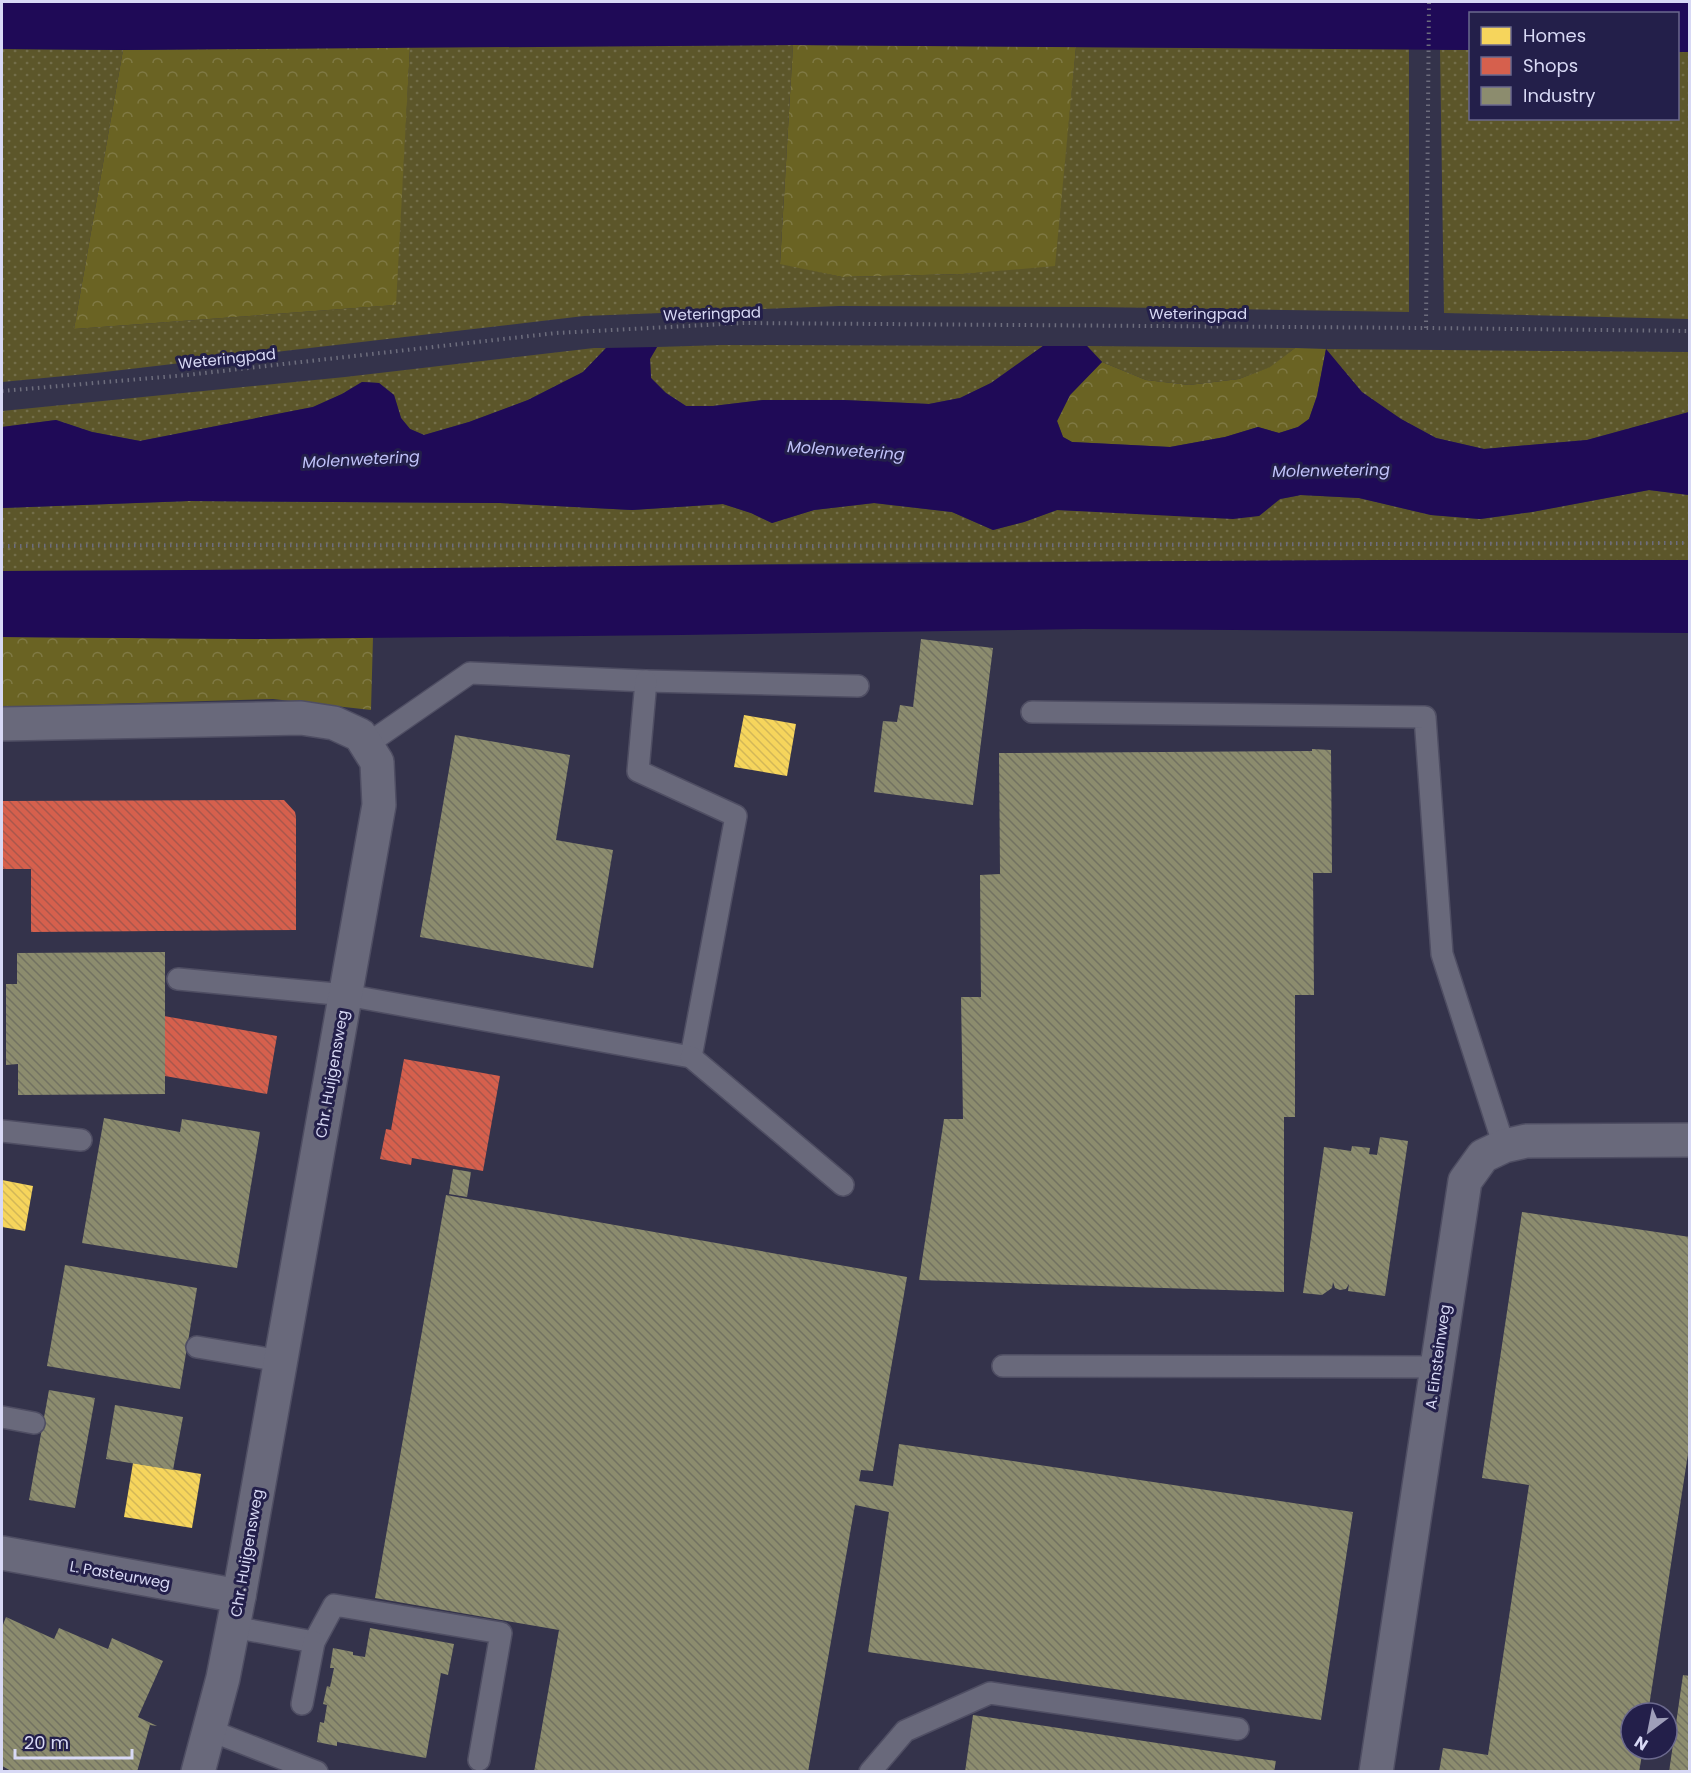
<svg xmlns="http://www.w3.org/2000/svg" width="1691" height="1773" font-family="Poppins,sans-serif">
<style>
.grass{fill:url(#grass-dots)}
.forest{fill:url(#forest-crowns)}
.water{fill:#1f0a57}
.homes{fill:url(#homes-back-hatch)}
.shops{fill:url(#shops-back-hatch)}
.industry{fill:url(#industry-back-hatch)}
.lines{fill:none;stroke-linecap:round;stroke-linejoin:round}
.service-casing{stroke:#4f4e63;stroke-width:24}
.minor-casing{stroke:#4f4e63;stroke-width:36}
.path{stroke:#6d6d7d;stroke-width:4;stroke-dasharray:1.5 4.5;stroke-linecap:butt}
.service{stroke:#69697b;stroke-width:21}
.minor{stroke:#69697b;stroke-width:33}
.labels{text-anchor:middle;stroke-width:6;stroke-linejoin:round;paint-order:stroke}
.street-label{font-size:15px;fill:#d8d9f5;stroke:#231f4a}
.water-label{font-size:16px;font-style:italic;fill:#c0c2f9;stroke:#231f4a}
</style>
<defs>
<pattern id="grass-dots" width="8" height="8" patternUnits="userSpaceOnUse" patternTransform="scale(1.5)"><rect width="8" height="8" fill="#5c562a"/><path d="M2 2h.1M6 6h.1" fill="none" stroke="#736e4a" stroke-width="1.8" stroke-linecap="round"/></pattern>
<pattern id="forest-crowns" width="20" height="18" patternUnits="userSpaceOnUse" patternTransform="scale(1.5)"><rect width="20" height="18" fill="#6a6323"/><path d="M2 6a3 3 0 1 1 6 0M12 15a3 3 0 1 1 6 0" fill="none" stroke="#7f7944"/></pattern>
<pattern id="homes-back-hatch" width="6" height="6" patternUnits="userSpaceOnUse" patternTransform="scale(1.5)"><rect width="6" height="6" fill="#f6d55c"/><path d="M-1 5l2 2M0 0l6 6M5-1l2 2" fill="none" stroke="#d2b758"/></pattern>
<pattern id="shops-back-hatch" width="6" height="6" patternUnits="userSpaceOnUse" patternTransform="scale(1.5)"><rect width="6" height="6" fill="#d6604d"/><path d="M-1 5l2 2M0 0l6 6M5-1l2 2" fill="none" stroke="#a9574c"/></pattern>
<pattern id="industry-back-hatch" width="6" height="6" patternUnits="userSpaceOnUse" patternTransform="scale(1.5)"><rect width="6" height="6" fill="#8c8c6e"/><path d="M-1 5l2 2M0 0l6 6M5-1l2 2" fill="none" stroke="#727261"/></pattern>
</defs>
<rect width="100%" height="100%" fill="#34334b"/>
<g class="grass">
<polygon points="1446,2 1689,2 1690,3 1689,3"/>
<polygon points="793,45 780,263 842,277 963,274 1054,265 1076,47 1409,49 1409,312 1096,307 839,306 584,316 96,373 2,382 2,49 123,50 74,329 395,305 410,47"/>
<polygon points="1440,50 1470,50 1470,118 1678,118 1678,52 1689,52 1689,319 1444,313"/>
<polygon points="723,345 1043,346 991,383 960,398 929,404 843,400 763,400 713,406 686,406 666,393 651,378 650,359 657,347"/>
<polygon points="1087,346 1295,348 1271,367 1239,379 1189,385 1146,380 1102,362"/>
<polygon points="594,348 606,348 583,372 528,400 469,422 424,435 410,429 401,418 394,395 379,383 362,382 342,394 313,407 140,441 92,432 56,420 2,427 2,411 345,377"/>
<polygon points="1326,349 1689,352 1689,412 1587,440 1484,449 1436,438 1401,419 1362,393"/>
<polygon points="1649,490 1689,495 1690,560 922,562 405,569 2,571 2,508 189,501 500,503 632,510 723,504 751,513 772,523 814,510 874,503 952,512 993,530 1024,522 1057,510 1259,516 1280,499 1301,495 1359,498 1431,515 1480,519 1532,512"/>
</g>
<g class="forest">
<polygon points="793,45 1076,47 1055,266 963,274 842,277 780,264"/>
<polygon points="410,47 396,305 74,329 123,50"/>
<polygon points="1295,348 1326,349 1317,396 1309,419 1298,427 1279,433 1258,427 1225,437 1170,447 1072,442 1063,437 1057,421 1070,395 1102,362 1146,380 1189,385 1239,379 1270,367"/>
<polygon points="2,637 258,639 373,637 371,710 273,699 2,707"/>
</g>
<g class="water">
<polygon points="146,2 1446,2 1689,3 1690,52 1678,52 1678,14 1470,14 1470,50 793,45 123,50 2,49 2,3"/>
<polygon points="1043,346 1087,346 1102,362 1070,395 1057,421 1063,437 1072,442 1170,447 1225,437 1258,427 1279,433 1298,427 1309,419 1317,396 1326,349 1362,392 1401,419 1436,438 1484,449 1587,440 1689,412 1689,495 1649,490 1532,512 1480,519 1431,515 1359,498 1301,495 1280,499 1259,516 1233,519 1057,510 1024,522 993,530 952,512 874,503 814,510 772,523 751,513 723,504 632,510 500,503 189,501 2,508 2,427 56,420 92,432 140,441 313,407 342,394 362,382 379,383 394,395 401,418 410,429 424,435 469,422 528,400 583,372 606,348 657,347 650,359 651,378 666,393 686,406 713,406 763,400 843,400 929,404 960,398 991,383"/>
<path d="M1380,560H1689V633L1084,629L681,635L258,639L2,637V571C461,569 920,562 1380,560Z"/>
</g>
<g class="homes">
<polygon points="744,715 796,724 787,776 734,767"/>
<polygon points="2,1180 33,1186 25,1231 2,1227"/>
<polygon points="133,1463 201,1474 192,1528 124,1517"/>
</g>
<g class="shops">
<polygon points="278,800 284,800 295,812 296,817 296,930 31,932 31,869 2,869 2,801"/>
<polygon points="164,1016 277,1036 267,1094 165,1076"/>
<polygon points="404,1059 500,1076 483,1171 412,1158 411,1165 380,1159 386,1129 391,1130"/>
</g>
<g class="industry">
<polygon points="921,639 993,648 973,805 874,792 883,721 897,722 900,705 913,707"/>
<polygon points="455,735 570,755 556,840 613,850 593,968 420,937"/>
<polygon points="1312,749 1331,750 1332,873 1313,873 1314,995 1295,995 1295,1117 1284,1117 1284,1292 919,1280 944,1119 963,1119 961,997 981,997 980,875 1000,874 999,753 1312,751"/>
<polygon points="165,952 165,1094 18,1095 18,1064 6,1065 6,984 17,984 17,953"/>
<polygon points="104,1118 180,1132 182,1119 260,1132 237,1268 82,1243"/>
<polygon points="1380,1137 1408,1141 1385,1296 1348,1291 1349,1284 1346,1289 1340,1290 1335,1288 1333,1282 1332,1288 1322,1295 1303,1293 1324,1147 1351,1151 1352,1146 1370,1148 1369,1154 1377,1155"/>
<polygon points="453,1169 471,1172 467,1197 449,1194"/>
<polygon points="446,1195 907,1277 873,1471 861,1470 859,1481 893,1486 899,1444 1353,1512 1321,1720 868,1652 889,1512 855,1505 808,1772 534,1772 559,1630 375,1598"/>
<polygon points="1522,1212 1690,1237 1690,1441 1648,1713 1631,1713 1631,1749 1643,1749 1639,1772 1439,1772 1443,1748 1488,1755 1529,1485 1482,1478"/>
<polygon points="65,1265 197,1288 180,1389 47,1366"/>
<polygon points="49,1390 95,1398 75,1508 29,1500"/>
<polygon points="115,1405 183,1417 173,1470 106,1459"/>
<polygon points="6,1617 54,1639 59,1628 108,1649 112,1638 114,1639 163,1661 138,1717 157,1726 150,1725 137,1772 13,1772 2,1766 2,1627"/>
<polygon points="370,1628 454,1644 448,1675 441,1673 426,1758 337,1742 337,1746 317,1742 320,1722 324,1723 327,1705 323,1704 327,1686 330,1687 334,1668 330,1668 333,1648 353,1652 353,1655 365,1657"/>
<polygon points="1683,1675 1690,1676 1690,1772 1669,1772"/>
<polygon points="973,1715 1276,1761 1274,1772 965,1772"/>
</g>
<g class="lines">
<g class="service-casing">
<g id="service">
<polyline points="1032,712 1425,717 1442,954 1504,1146"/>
<polyline points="366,745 470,673 646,681 858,686"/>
<polyline points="178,979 346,995 691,1057 736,816 638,771 646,681"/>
<polyline points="691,1057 843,1185"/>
<polyline points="2,1131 81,1140"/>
<polyline points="197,1347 281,1361"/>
<polyline points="1003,1366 1437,1367"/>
<polyline points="2,1417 34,1423"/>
<polyline points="233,1627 314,1642 334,1605 501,1633 479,1760"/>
<polyline points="302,1704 314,1642"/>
<polyline points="209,1730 317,1772"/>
<polyline points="870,1772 905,1731 990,1693 1238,1729"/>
</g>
</g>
<g class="minor-casing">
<g id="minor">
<polyline points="2,724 301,718 334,723 360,735 377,762 379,805 239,1596 223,1678 198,1772"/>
<polyline points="2,1553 239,1596"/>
<polyline points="1376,1772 1465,1181 1483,1156 1504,1146 1526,1141 1690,1140"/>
</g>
</g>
<g class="path">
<polyline points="1426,328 1429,2"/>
<polyline points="2,391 187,375 556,333 744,323 1426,328 1690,331"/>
<polyline points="2,546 203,545 803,546 1690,543"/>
</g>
<use href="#service" class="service"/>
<use href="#minor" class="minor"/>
</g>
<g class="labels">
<g class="street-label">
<text transform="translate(712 314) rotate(-2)" y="5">Weteringpad</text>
<text x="1198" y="319">Weteringpad</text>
<text transform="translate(227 359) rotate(-6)" y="5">Weteringpad</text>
<text transform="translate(332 1074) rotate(-80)" y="5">Chr. Huijgensweg</text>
<text transform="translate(1438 1357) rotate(-82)" y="5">A. Einsteinweg</text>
<text transform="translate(247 1553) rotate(-80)" y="5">Chr. Huijgensweg</text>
<text transform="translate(120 1575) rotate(10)" y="5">L. Pasteurweg</text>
</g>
<g class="water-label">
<text transform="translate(846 450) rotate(4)" y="6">Molenwetering</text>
<text transform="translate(361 459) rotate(-3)" y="6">Molenwetering</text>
<text transform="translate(1331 470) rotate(-1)" y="6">Molenwetering</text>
</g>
</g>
<rect width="1691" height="1773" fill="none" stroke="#d8d9f5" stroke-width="6"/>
<rect x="1469" y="12" width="210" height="108" fill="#231f4a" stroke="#6b698e" stroke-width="1.5"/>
<rect x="1481" y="27" width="30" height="18" fill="#f6d55c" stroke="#6b698e" stroke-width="1.5"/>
<text x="1523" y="42" font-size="18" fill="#d8d9f5">Homes</text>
<rect x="1481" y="57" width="30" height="18" fill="#d6604d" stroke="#6b698e" stroke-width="1.5"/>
<text x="1523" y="72" font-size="18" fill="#d8d9f5">Shops</text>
<rect x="1481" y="87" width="30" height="18" fill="#8c8c6e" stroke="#6b698e" stroke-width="1.5"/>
<text x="1523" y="102" font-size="18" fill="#d8d9f5">Industry</text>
<g transform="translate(1649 1731) rotate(212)"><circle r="28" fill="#231f4a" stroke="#6b698e" stroke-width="1.5"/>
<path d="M0-4.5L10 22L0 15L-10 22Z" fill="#9f9fba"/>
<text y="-9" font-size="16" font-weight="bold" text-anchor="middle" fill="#d8d9f5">N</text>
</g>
<path d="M15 1749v9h117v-9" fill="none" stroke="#d8d9f5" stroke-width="3"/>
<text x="24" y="1749" font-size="18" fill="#d8d9f5" stroke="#231f4a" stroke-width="4.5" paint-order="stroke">20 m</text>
</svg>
